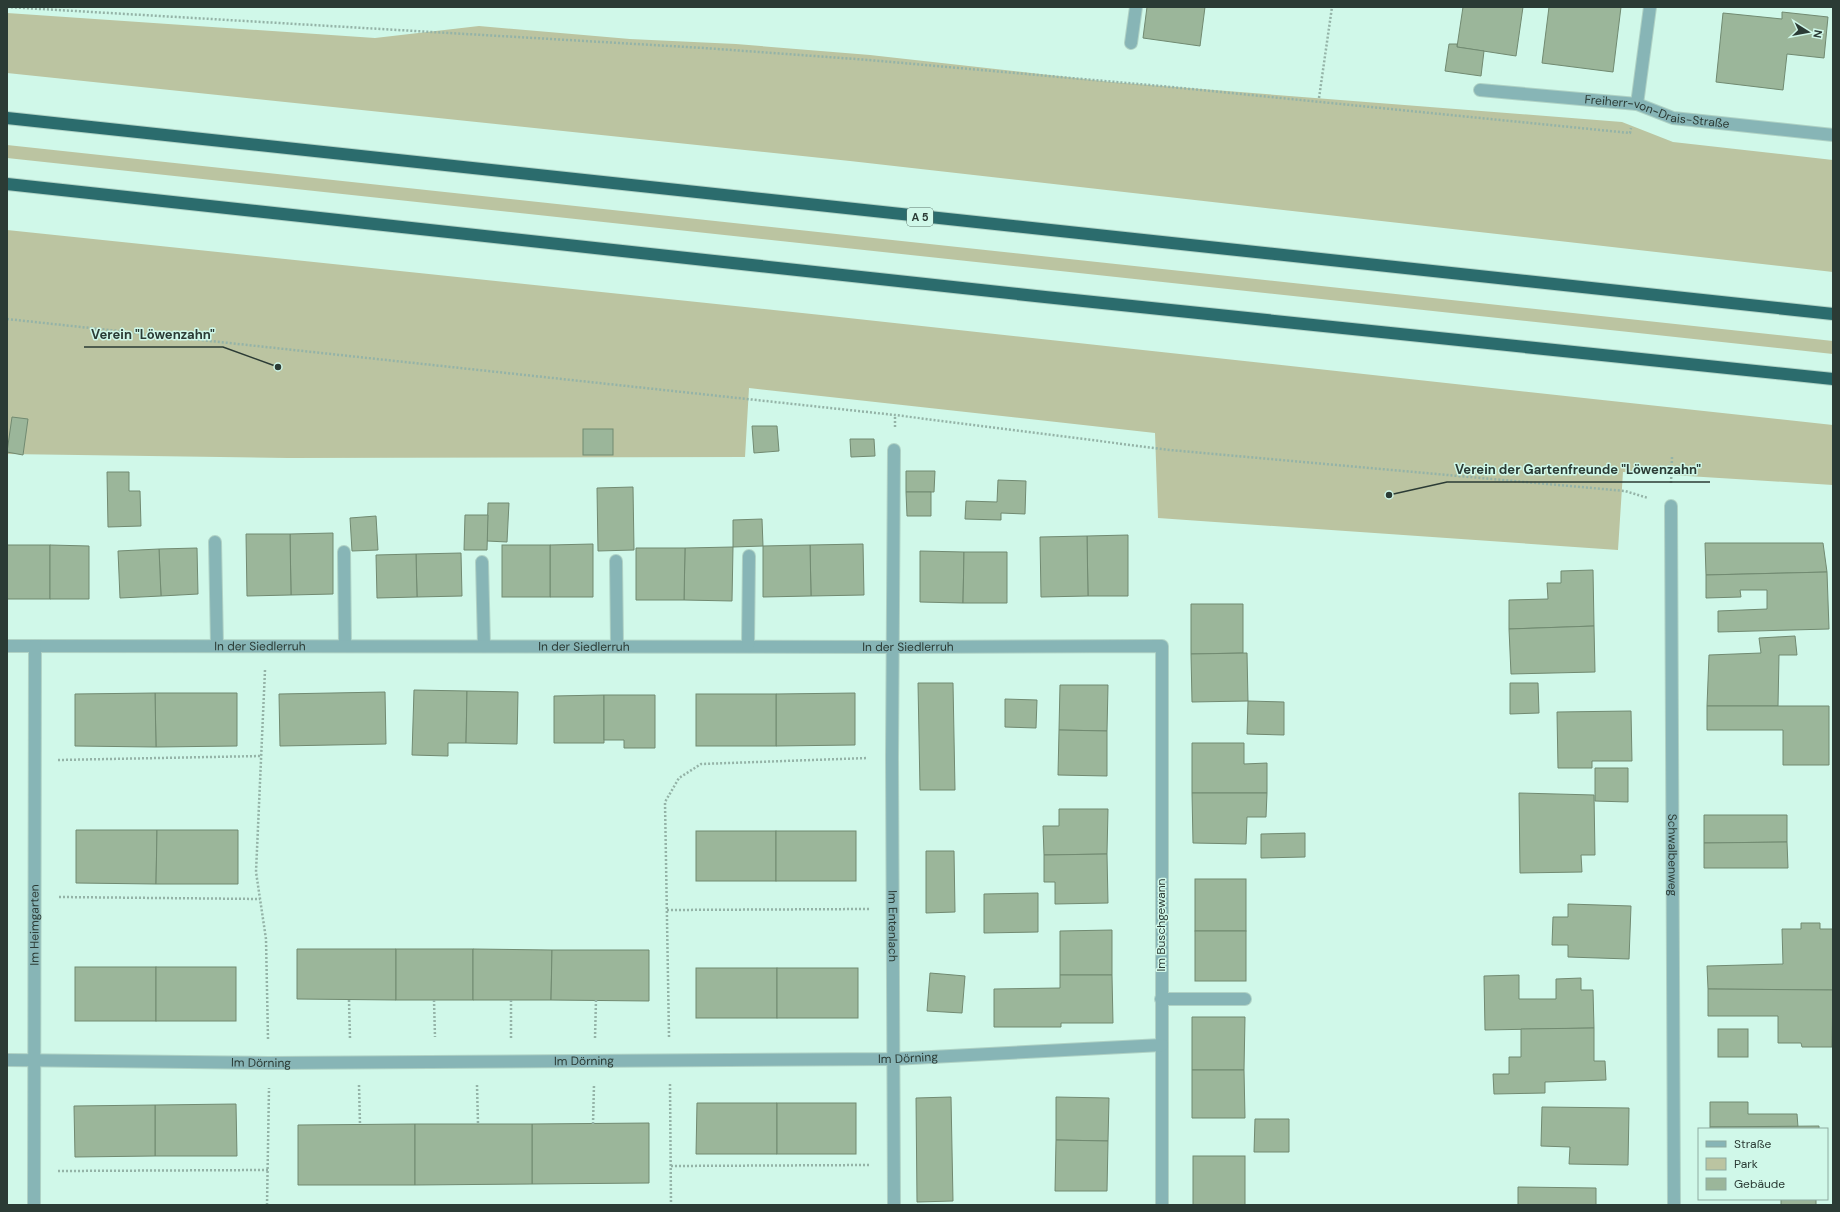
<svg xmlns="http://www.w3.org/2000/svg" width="1840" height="1212" font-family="'DM Sans',sans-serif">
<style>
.green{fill:#bbc4a1}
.building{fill:#9bb69a;stroke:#718a71}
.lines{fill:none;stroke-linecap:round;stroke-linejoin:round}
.minor-casing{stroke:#afd2c5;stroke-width:14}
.highway-casing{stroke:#afd2c5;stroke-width:14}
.path{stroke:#94b3a7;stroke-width:2.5;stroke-dasharray:2 2;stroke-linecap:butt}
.minor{stroke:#87b5b6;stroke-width:12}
.highway{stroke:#2b6c6d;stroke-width:12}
.labels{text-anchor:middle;stroke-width:3;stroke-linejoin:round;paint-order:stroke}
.shield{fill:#d0f8e9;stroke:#5c746b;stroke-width:1}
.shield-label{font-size:11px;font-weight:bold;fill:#2b3b35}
.street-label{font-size:12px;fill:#2b3b35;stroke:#d0f8e9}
.leader{fill:none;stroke:#2b3b35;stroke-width:1.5}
.callout-dot{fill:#2b3b35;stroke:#d0f8e9;stroke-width:1.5}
.callout-label{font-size:13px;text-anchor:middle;font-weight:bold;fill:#2b3b35;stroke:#d0f8e9;stroke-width:3;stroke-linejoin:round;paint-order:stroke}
</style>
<rect width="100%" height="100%" fill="#d0f8e9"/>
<g class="green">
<polygon points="7,13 375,38 479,26 630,39 736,44 870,55 1111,82 1622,122 1673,142 1833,160 1833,272 850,161 7,73"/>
<polygon points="7,145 1833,341 1833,354 7,158"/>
<polygon points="7,230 821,315 1833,425 1833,485 1623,472 1618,550 1158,518 1155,433 749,388 745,457 288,458 7,454"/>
</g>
<g class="building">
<polygon points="1147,7 1205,7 1200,46 1143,38"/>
<polygon points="1463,7 1523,7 1516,56 1457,47"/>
<polygon points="1549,7 1621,7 1613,72 1542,63"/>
<polygon points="1782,12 1828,17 1824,58 1787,54 1783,90 1716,82 1723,13 1782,19"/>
<polygon points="1449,44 1457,44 1457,47 1484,51 1481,76 1445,71"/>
<polygon points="12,417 28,419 23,455 7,452"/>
<polygon points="752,426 777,426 779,451 754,453"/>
<rect x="583" y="429" width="30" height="26"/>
<polygon points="850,439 874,439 875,456 851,457"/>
<polygon points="906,471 935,471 934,492 906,492"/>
<polygon points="107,472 129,472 129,491 140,491 141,526 108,527"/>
<polygon points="998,480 1026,481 1025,514 1001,513 1001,520 965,519 966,501 997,502"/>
<polygon points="633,487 634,550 598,551 597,488"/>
<polygon points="906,492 931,492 931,516 907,516"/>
<polygon points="488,503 509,503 507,542 487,541"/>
<polygon points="465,515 488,515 487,550 464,550"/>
<polygon points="376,516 378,550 352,551 350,518"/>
<polygon points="762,519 763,546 733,547 733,520"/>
<polygon points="333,533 333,594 291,595 290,534"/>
<polygon points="246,534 290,534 291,595 247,596"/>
<polygon points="1128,535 1128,596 1088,596 1087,536"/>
<polygon points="1087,536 1088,596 1041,597 1040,537"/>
<polygon points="1705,543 1823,543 1827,572 1706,575"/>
<polygon points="593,544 593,597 550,597 550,545"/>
<polygon points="863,544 864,595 811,596 810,545"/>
<rect x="7" y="545" width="43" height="54"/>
<polygon points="50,545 89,546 89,599 50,599"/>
<rect x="502" y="545" width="48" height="52"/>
<polygon points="810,545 811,596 763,597 763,546"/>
<polygon points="733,547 732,601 684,600 685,548"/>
<polygon points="197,548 198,594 161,596 159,549"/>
<polygon points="636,548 685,548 684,600 636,600"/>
<polygon points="159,549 161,596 120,598 118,551"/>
<polygon points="920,551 964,552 963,603 920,602"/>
<polygon points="964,552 1007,552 1007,603 963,603"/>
<polygon points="461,553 462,596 417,597 416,554"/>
<polygon points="416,554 417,597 377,598 376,555"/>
<polygon points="1593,570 1594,626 1509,629 1509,600 1548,599 1547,583 1561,583 1561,571"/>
<polygon points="1827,572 1829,629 1718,632 1718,611 1767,609 1767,590 1740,590 1741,597 1706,598 1706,575"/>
<polygon points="1191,604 1243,604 1243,653 1191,654"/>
<polygon points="1594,626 1595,672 1511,674 1509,629"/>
<polygon points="1795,636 1797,655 1779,655 1778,706 1707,706 1709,655 1761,653 1759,638"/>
<polygon points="1247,653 1248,701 1192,702 1191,654"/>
<polygon points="918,683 953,683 955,790 920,790"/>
<polygon points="1510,683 1538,683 1539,713 1510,714"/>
<polygon points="1060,685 1108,685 1107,731 1059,730"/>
<polygon points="414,690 467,691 466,743 448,743 448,756 412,755"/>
<polygon points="467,691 518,692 517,744 466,743"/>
<polygon points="385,692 386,744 280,746 279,694"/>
<polygon points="155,693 237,693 237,746 156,747"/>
<polygon points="155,693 156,747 75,746 75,694"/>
<polygon points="855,693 855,745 776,746 776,694"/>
<rect x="696" y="694" width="80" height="52"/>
<polygon points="604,695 604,743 554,743 554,696"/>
<polygon points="604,695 655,695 655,748 624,748 624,740 604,740"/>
<polygon points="1005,699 1037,700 1036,728 1005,727"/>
<polygon points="1248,701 1284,702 1284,735 1247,734"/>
<polygon points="1707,706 1829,706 1829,765 1783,765 1783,730 1707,730"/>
<polygon points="1631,711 1632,761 1592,761 1592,768 1558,768 1557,712"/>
<polygon points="1059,730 1107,731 1107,776 1058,775"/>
<polygon points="1192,743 1244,743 1244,764 1267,763 1267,793 1192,793"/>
<polygon points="1595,768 1628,768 1628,802 1595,801"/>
<polygon points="1192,793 1267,793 1266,817 1247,817 1246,844 1193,843"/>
<polygon points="1519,793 1594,795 1595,855 1581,855 1582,872 1520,873"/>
<polygon points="1059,809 1108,809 1107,854 1044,855 1043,826 1059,826"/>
<polygon points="1704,815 1787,815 1787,842 1704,843"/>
<polygon points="76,830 157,830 156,884 76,883"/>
<polygon points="157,830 238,830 238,884 156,884"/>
<rect x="696" y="831" width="80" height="50"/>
<rect x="776" y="831" width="80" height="50"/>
<polygon points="1305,833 1305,857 1261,858 1261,834"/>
<polygon points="1787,842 1788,868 1704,868 1704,843"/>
<polygon points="926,851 954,851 955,912 926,913"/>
<polygon points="1107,854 1108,903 1055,904 1055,882 1044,882 1044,855"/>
<rect x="1195" y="879" width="51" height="52"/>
<polygon points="1038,893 1038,932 984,933 984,894"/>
<polygon points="1568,904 1631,906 1629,959 1568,957 1568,945 1552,945 1553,917 1568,917"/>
<polygon points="1801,923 1820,923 1820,929 1833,929 1833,990 1708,989 1707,966 1783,964 1782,929 1801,929"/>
<polygon points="1112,930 1112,975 1060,975 1060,931"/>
<rect x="1195" y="931" width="51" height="50"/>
<polygon points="297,949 396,949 396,1000 297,999"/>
<rect x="396" y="949" width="77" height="51"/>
<polygon points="473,949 552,950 551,1000 473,1000"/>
<polygon points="552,950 649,950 649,1001 551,1000"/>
<rect x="75" y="967" width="81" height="54"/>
<rect x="156" y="967" width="80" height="54"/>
<rect x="696" y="968" width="81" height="50"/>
<rect x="777" y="968" width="81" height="50"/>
<polygon points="930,973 965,976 962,1013 927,1011"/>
<polygon points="1060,975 1112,975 1113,1023 1061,1023 1061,1027 994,1027 994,989 1060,988"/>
<polygon points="1519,975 1519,999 1556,999 1556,979 1581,978 1581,990 1593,990 1594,1028 1485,1030 1484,976"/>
<polygon points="1708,989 1833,990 1832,1047 1802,1047 1801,1043 1778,1043 1778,1016 1708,1016"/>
<polygon points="1192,1017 1245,1017 1244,1070 1192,1070"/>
<polygon points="1594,1028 1594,1061 1605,1061 1606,1080 1545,1082 1545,1093 1494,1094 1493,1074 1509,1074 1509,1057 1521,1057 1521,1029"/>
<rect x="1718" y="1029" width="30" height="28"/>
<polygon points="1192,1070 1244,1070 1245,1118 1192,1118"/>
<polygon points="951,1097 953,1201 917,1202 916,1098"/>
<polygon points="1056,1097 1109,1098 1108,1141 1056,1140"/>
<polygon points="1710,1102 1748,1102 1748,1114 1797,1114 1798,1127 1710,1127"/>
<polygon points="697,1103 777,1103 777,1154 696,1154"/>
<rect x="777" y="1103" width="79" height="51"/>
<polygon points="236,1104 237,1156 155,1156 155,1105"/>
<polygon points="155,1105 155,1156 75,1157 74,1106"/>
<polygon points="1542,1107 1629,1108 1628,1165 1569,1164 1570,1147 1541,1146"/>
<polygon points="1255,1119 1289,1119 1289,1152 1254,1152"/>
<polygon points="649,1123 649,1183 532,1184 532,1124"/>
<polygon points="415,1124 415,1185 298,1185 298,1125"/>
<polygon points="415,1124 532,1124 532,1184 415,1185"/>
<polygon points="1819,1126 1819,1129 1710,1129 1710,1127"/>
<polygon points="1056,1140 1108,1141 1107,1191 1055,1191"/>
<rect x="1193" y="1156" width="52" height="49"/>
<polygon points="1518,1187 1596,1188 1596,1205 1518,1205"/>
<rect x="1781" y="1199" width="35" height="6"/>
</g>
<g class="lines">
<g class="minor-casing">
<g id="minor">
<polyline points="1131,43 1136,7"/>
<path id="s1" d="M1480,90L1637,104L1673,118L1833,135"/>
<polyline points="1637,104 1650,7"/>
<path id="s2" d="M894,450L892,757L894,1205"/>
<path id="s3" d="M1671,506L1674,1205"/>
<polyline points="215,542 217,646"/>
<polyline points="344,552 345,646"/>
<polyline points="616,561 617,646"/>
<polyline points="482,562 484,646"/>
<path id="s4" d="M7,646L893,647L1162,646V1205"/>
<polyline points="748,646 749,556"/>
<polyline points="1161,999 1245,999"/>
<path id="s5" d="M7,1060L268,1063L893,1059L1162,1045"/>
<path id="s6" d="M34,1205L35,646"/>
</g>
</g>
<g class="highway-casing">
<g id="highway">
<polyline points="7,118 1833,314"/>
<polyline points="7,184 1045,297 1833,379"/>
</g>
</g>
<g class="path">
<polyline points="7,7 704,48 869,60 1161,86 1630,133 1631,128"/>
<polyline points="1319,98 1332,7"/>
<polyline points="7,319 895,415 1170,450 1625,491 1648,498"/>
<polyline points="895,427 895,415"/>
<polyline points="1671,483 1672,457"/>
<polyline points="265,670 256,872 266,939 268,1039"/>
<polyline points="58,760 261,756"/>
<polyline points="59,897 260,899"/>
<polyline points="667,910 869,909"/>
<polyline points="349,1000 350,1039"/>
<polyline points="434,1000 435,1037"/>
<polyline points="669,1037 665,802 679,778 701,764 868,758"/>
<polyline points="511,1038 511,1000"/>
<polyline points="595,1038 596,1000"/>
<polyline points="670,1084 671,1205"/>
<polyline points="359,1085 360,1125"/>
<polyline points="477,1085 478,1124"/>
<polyline points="593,1124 594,1085"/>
<polyline points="671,1166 871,1165"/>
<polyline points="58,1171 268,1170"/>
<polyline points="267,1205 269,1088"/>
</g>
<use href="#minor" class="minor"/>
<use href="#highway" class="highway"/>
</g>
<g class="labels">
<rect class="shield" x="907" y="208" width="26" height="18" rx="3"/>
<g class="shield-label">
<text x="920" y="221">A 5</text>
</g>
<g class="street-label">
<text dy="4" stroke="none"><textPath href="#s1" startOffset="179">Freiherr-von-Drais-Straße</textPath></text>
<text dy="4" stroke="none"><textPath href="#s4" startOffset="253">In der Siedlerruh</textPath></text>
<text dy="4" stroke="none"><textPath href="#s4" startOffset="577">In der Siedlerruh</textPath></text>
<text dy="4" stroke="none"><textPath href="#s4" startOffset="901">In der Siedlerruh</textPath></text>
<text dy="4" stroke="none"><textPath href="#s3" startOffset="349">Schwalbenweg</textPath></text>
<text dy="4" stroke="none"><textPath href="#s6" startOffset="280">Im Heimgarten</textPath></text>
<text transform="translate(1161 925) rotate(-90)" y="4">Im Buschgewann</text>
<text dy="4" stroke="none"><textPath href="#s2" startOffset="476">Im Entenlach</textPath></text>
<text dy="4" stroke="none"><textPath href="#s5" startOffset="901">Im Dörning</textPath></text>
<text dy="4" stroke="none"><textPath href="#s5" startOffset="577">Im Dörning</textPath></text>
<text dy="4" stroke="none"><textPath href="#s5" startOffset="254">Im Dörning</textPath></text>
</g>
</g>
<path class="leader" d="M278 367L223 347H84M1389 495L1447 482H1710"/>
<g class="callout-dot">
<circle cx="278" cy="367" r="4"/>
<circle cx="1389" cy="495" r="4"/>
</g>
<g class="callout-label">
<text x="153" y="339">Verein "Löwenzahn"</text>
<text x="1578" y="474">Verein der Gartenfreunde "Löwenzahn"</text>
</g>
<rect width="1840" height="1212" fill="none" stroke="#2b3b35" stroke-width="16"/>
<rect x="1698" y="1128" width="130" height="72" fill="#d0f8e9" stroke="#8eaca1"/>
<rect x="1706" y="1141" width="20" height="6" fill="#87b5b6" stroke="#8eaca1"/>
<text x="1734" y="1148" font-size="12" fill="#2b3b35">Straße</text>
<rect x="1706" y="1158" width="20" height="12" fill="#bbc4a1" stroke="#8eaca1"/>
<text x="1734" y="1168" font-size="12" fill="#2b3b35">Park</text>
<rect x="1706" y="1178" width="20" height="12" fill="#9bb69a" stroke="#8eaca1"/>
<text x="1734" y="1188" font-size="12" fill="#2b3b35">Gebäude</text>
<g transform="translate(1808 32) rotate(101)" stroke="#d0f8e9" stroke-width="3" paint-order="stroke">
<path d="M0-3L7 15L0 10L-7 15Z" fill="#2b3b35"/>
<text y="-6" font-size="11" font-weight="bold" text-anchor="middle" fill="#2b3b35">N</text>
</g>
</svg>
